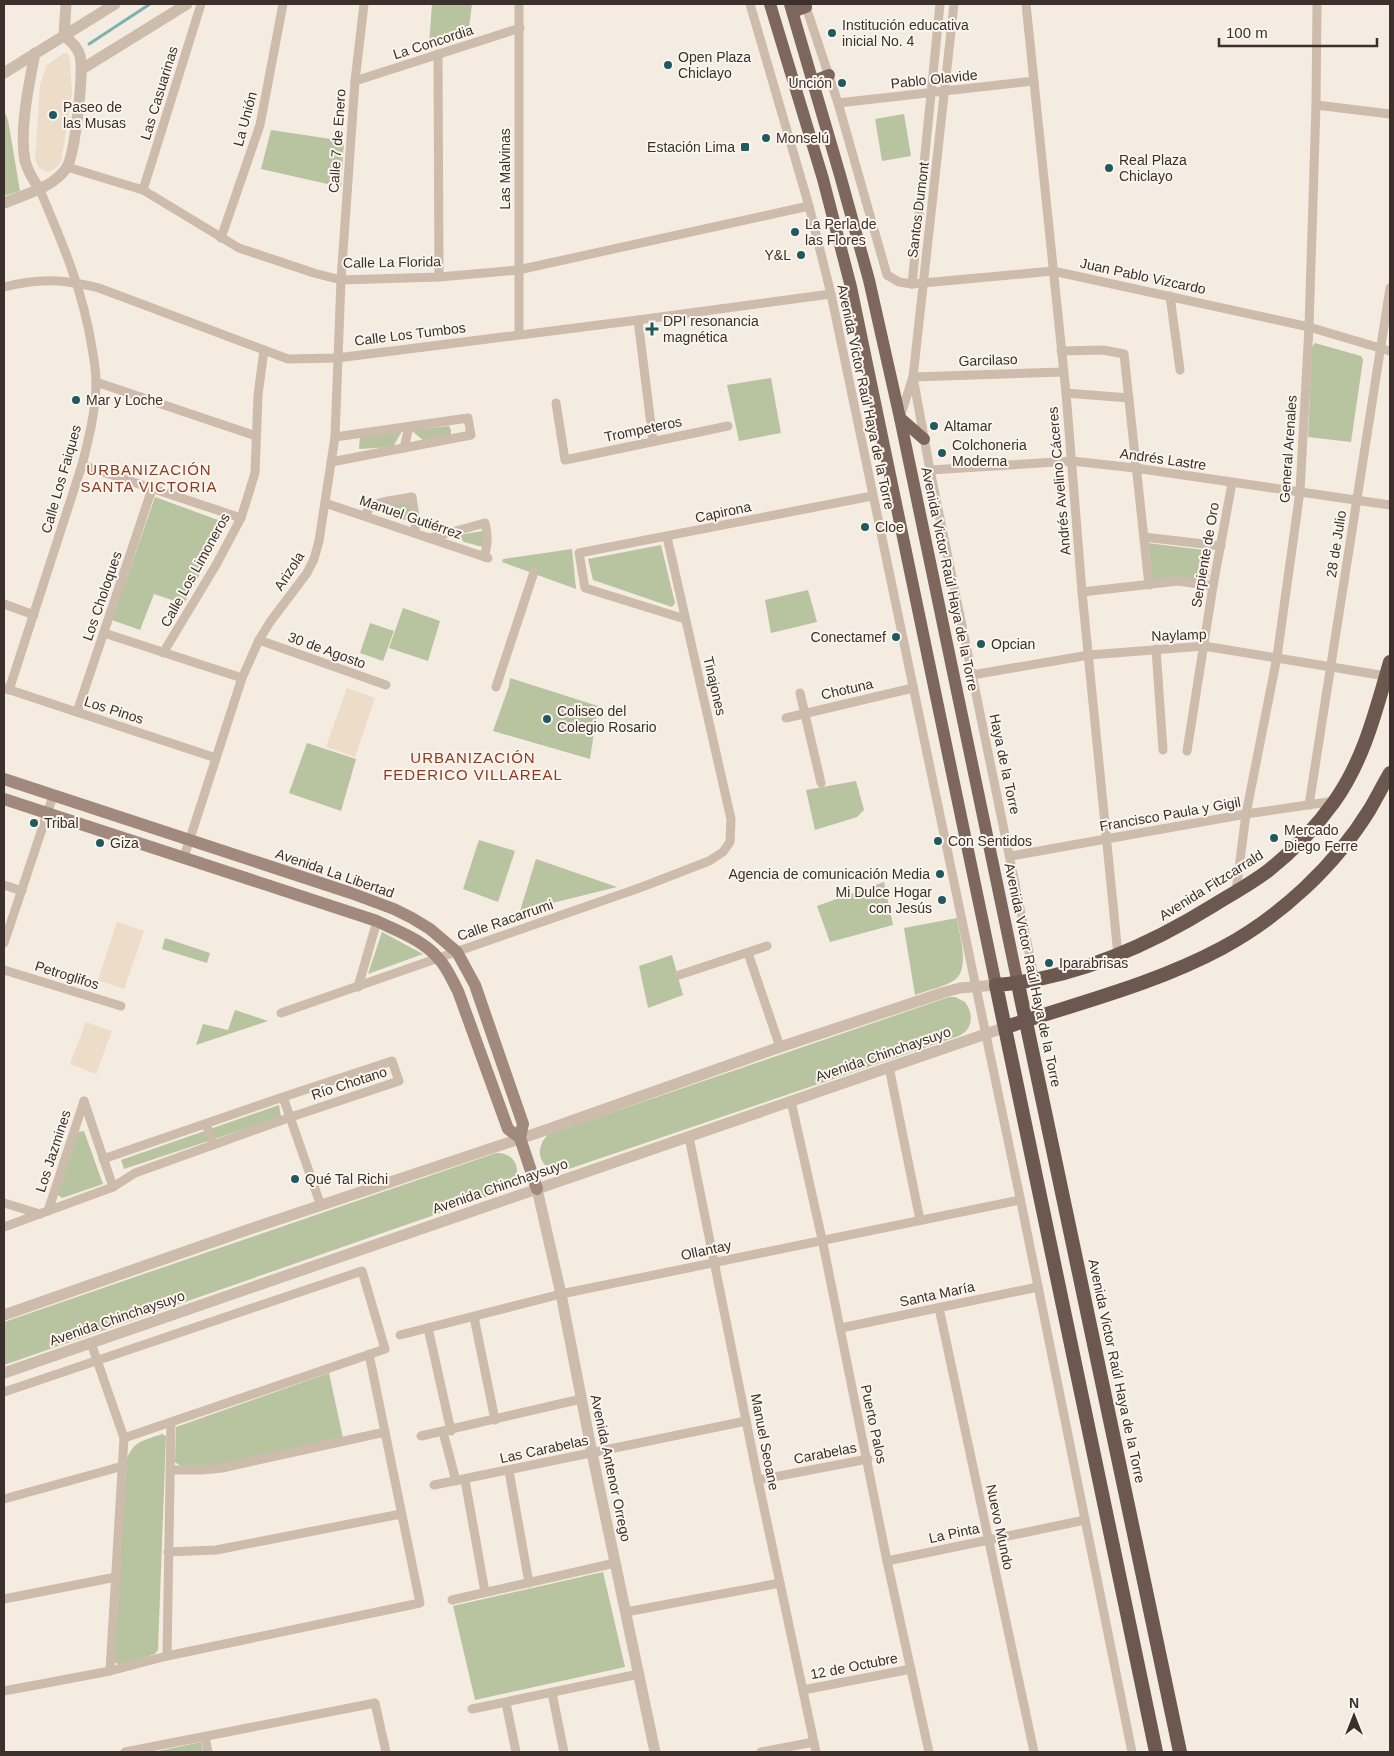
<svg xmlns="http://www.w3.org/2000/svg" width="1394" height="1756" font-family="Arial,sans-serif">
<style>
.green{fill:#b8c4a0}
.plaza{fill:#ecdcc8}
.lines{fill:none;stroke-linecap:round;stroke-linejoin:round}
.stream{stroke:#7fb0b2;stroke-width:3}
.minor{stroke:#cdbbac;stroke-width:9}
.tertiary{stroke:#cdbbac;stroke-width:11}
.secondary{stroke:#a18a7d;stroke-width:12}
.primary{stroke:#7d675c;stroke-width:12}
.trunk{stroke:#6c584f;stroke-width:14}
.poi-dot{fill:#1f5a5e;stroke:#fbf5ee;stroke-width:2}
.labels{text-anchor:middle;stroke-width:4;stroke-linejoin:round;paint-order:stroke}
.poi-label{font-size:14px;fill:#3b302b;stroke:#fbf5ee;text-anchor:start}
.street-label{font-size:14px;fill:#3b302b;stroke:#fbf5ee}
.neighbourhood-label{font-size:15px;letter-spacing:1px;fill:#8c3b22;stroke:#fbf5ee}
</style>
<rect width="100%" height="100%" fill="#f4ebe1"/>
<g class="green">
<polygon points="432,4 472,4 469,28 429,45"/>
<polygon points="4,110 8,120 20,191 4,196"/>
<polygon points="904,114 911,156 882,161 875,119"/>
<polygon points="271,130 344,141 341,187 261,169"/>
<polygon points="1315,343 1361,356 1363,360 1351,442 1308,437 1312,347"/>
<polygon points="771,378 781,433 739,441 727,385"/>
<polygon points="449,426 451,430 451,436 424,441 411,430"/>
<polygon points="402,431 393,447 359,449 360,436"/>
<polygon points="155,497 218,520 222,533 184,604 154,594 140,630 112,620"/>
<path d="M408,502L410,506L411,517L408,520C395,520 385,515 373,509L389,503Z"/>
<polygon points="483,531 483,547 464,542 458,536 464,534"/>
<polygon points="1148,543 1212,551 1208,580 1206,582 1149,581"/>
<polygon points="661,545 675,603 672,607 593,580 588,559"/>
<polygon points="572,549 576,589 502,562 503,559"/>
<polygon points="808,590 817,622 771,633 765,600"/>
<polygon points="403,608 440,621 428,661 389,648"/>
<polygon points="370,623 394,631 383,661 360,653"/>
<polygon points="510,678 598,706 590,759 493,731 509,686"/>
<polygon points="307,743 356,759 341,811 289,793"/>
<polygon points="856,781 864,810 857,817 815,830 806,790"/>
<polygon points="479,840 515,851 498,902 463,889"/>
<polygon points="536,859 617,887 520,911"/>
<polygon points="884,882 893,925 830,942 817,906"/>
<path d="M957,918C959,934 970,967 956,979C945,987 928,990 915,995L904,928Z"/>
<polygon points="382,932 423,954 368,974"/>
<polygon points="165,938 210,953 207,963 162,949"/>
<polygon points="672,955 683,995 648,1008 639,966"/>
<path d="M949,997H955L965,1002C974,1014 973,1029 959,1036L563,1171C540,1172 532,1149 549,1134Z"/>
<polygon points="235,1010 268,1021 196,1045 203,1024 228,1030"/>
<polygon points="279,1105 281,1117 124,1169 121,1160"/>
<polygon points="84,1131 103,1184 62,1198 57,1194 78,1132"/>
<path d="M496,1153C520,1152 525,1181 503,1191L4,1365V1322Z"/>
<polygon points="329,1373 343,1438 237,1462 209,1466 182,1467 175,1462 176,1427"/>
<path d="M162,1434L166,1436L158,1650L155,1654L121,1665L113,1662L125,1463C134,1440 140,1442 162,1434Z"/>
<polygon points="603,1572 625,1667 475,1700 453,1606"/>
<polygon points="201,1742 203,1752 154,1752"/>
</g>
<g class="plaza">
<polygon points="64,53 68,54 70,60 72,94 61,162 55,169 47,172 39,168 35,160 40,85 47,65"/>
<polygon points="347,688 375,698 355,757 326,747"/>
<polygon points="117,922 144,931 124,989 98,980"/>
<polygon points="86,1022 112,1031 96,1074 70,1064"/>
</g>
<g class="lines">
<polyline class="stream" points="89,44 150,4"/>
<g class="minor">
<polyline points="519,4 519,334"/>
<polyline points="750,4 809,206 831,294 1023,1212 1132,1752"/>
<polyline points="805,4 838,103 887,275 899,282 912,284 1053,271 1309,327 1390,351"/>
<polyline points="1026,4 1066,393 1082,592 1118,955"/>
<polyline points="438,54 439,277"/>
<polyline points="355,81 520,28"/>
<polyline points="838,103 1034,81"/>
<polyline points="1316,105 1390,114"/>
<polyline points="67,167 143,190 239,248 314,273 341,280 439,277 518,270 809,206"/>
<polyline points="143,190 201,4"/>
<polyline points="221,238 260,125 283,4"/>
<polyline points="912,284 940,4"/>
<path d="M4,287C39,278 63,279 99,288L288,359L337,358L638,320L831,294"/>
<polyline points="1170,296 1180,370"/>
<polyline points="638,320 653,441"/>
<polyline points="1061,351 1103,350 1124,354 1149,585"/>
<polyline points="913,377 930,470 1035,981"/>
<polyline points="913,377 1063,372"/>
<polyline points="96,382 256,436"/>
<polyline points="1066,393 1129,398"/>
<polyline points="556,403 565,460 728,426"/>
<polyline points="900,417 913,377 954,4"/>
<polyline points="404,448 409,427"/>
<polyline points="331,462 471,435 468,418 335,437"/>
<polyline points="82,465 241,518"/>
<polyline points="930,470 1072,461 1135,468 1390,505"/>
<polyline points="325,503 488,558"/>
<path d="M365,516C369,500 398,500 412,497L416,524L414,533"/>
<polyline points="1144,537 1221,546"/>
<path d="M430,538L485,523C488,536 488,544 484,557"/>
<polyline points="1082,592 1178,581 1213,586"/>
<polyline points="4,604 34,615"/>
<polyline points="685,619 585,588 579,553 872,496"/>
<polyline points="104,633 242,678"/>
<polyline points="259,640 386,685"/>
<polyline points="1156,649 1163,750"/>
<polyline points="163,653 216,565 241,518 255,473 258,395 264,350"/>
<polyline points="972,675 1089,655 1204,646 1386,676"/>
<polyline points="496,687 534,572"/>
<polyline points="4,688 216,758"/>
<path d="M9,690L82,465C89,438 96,410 96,382C96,371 94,359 92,348C83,290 62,242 39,188"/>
<polyline points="800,693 821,783"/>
<polyline points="77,712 152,489"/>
<polyline points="786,718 913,688"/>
<polyline points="1187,751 1213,586 1232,483"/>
<polyline points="1309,805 1390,288"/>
<polyline points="1011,856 1246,814 1335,801"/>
<polyline points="184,857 242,678 259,640 270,622 307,573 314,559 319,541 335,437 341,280 355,81 364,4"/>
<polyline points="4,885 22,891"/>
<polyline points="1236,891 1246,814 1277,657 1300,491 1309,327 1316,105 1317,4"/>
<polyline points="4,943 53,796"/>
<polyline points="748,953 780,1047"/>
<polyline points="4,970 121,1006"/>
<polyline points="679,975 767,946"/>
<polyline points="358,987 377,921"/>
<polyline points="281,1013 642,887 709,861 723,852 730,842 731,819 667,537"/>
<polyline points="889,1067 920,1220"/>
<polyline points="283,1097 321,1206"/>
<polyline points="84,1101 113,1187"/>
<polyline points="791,1101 822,1239 887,1561 929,1752"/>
<polyline points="206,1124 213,1145"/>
<polyline points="689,1137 758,1480 816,1752"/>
<polyline points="4,1203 40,1214"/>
<polyline points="48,1211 84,1101"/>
<polyline points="4,1227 113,1187 135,1173 291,1117 399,1081 392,1061 283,1097 103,1159"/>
<polyline points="939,1308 1034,1752"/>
<polyline points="474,1317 495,1420"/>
<polyline points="428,1328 451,1431"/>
<polyline points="841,1328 1038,1287"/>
<polyline points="400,1335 561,1294 1020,1200"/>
<polyline points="91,1343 124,1438"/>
<polyline points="4,1392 362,1271 385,1349 124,1438 110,1671"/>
<polyline points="443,1432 456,1481"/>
<polyline points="421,1436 581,1399"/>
<polyline points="170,1470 202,1470 222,1468 385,1432"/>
<polyline points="509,1471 529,1583"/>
<polyline points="465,1480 485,1592"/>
<polyline points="758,1480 868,1459"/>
<polyline points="434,1485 746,1421"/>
<polyline points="4,1499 123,1466"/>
<polyline points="168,1552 216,1550 401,1514"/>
<polyline points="887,1561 1085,1520"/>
<polyline points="4,1599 116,1577"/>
<polyline points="452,1600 615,1563"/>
<polyline points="626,1612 780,1583"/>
<polyline points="167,1656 171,1422"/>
<polyline points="803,1690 911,1669"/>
<polyline points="4,1691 110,1671 167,1656 420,1603 369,1354"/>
<polyline points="552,1693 564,1752"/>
<polyline points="506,1703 516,1752"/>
<polyline points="472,1709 639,1674"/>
<polyline points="205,1737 208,1752"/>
<polyline points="125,1752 375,1703 386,1752"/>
<polyline points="761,1752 814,1742"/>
</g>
<g class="tertiary">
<polyline points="64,36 66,4"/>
<path d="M35,53C29,84 19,130 25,161C28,171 33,180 39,188"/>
<polyline points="82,69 187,4"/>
<polyline points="4,73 115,4"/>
<path d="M4,203C24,195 55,187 67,167C75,153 84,73 80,56C78,47 71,41 64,36"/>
<polyline points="537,1189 561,1294 592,1453 655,1752"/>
<polyline points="4,1315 247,1230 540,1132 780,1047 945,992 960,988 996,985"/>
<polyline points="4,1373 1006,1027"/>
</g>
<g class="secondary">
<polyline points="4,779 351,893 394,909 412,918 430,929 457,952 475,985 523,1124 520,1138 537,1189"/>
<path d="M4,799L377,921C397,931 423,940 438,958C447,967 452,980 458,991L508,1129L520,1138"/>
</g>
<g class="primary">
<polyline points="770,4 823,179 851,287 996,985"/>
<polyline points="790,4 840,175 869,280 900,418 1018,984"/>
<polyline points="793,12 806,7"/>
<polyline points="813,81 829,75"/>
<polyline points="900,418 924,439"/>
</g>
<g class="trunk">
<polyline points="1018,984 1180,1752"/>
<path d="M1006,1027C1078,1003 1155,984 1222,948C1281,916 1335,866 1370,809C1377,797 1383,785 1390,773"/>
<path d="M1156,1752L996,985C1075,979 1148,946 1214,905C1232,894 1252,883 1269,870C1293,851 1316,827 1334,802C1364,760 1376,710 1390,662"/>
</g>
</g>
<g class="poi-dot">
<circle cx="832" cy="33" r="5"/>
<circle cx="668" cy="65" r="5"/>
<circle cx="842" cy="83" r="5"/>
<circle cx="53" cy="115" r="5"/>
<circle cx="766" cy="138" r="5"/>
<rect x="740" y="142" width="10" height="10" rx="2.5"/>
<circle cx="1109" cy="168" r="5"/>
<circle cx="795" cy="232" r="5"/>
<circle cx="801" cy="255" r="5"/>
<path d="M649.5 321.5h5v5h5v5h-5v5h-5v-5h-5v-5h5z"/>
<circle cx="76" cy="400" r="5"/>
<circle cx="934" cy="426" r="5"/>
<circle cx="942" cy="453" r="5"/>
<circle cx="865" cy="527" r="5"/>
<circle cx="896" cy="637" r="5"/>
<circle cx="981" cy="644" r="5"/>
<circle cx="547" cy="719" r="5"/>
<circle cx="34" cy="823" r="5"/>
<circle cx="1274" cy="838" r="5"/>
<circle cx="938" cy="841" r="5"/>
<circle cx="100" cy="843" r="5"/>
<circle cx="940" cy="874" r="5"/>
<circle cx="942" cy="900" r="5"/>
<circle cx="1049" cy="963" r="5"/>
<circle cx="295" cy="1179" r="5"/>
</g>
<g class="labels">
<g class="poi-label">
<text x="842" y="30">Institución educativa<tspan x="842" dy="16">inicial No. 4</tspan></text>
<text x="678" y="62">Open Plaza<tspan x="678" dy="16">Chiclayo</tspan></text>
<text x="832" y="88" text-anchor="end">Unción</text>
<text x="63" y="112">Paseo de<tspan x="63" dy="16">las Musas</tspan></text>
<text x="776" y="143">Monselú</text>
<text x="735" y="152" text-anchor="end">Estación Lima</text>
<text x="1119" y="165">Real Plaza<tspan x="1119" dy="16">Chiclayo</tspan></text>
<text x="805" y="229">La Perla de<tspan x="805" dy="16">las Flores</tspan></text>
<text x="791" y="260" text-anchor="end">Y&amp;L</text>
<text x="663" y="326">DPI resonancia<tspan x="663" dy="16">magnética</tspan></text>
<text x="86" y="405">Mar y Loche</text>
<text x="944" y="431">Altamar</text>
<text x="952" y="450">Colchoneria<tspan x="952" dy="16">Moderna</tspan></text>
<text x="875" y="532">Cloe</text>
<text x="886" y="642" text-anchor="end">Conectamef</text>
<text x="991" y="649">Opcian</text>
<text x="557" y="716">Coliseo del<tspan x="557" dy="16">Colegio Rosario</tspan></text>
<text x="44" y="828">Tribal</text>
<text x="1284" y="835">Mercado<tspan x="1284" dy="16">Diego Ferre</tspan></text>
<text x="948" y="846">Con Sentidos</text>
<text x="110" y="848">Giza</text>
<text x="930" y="879" text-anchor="end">Agencia de comunicación Media</text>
<text x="932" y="897" text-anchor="end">Mi Dulce Hogar<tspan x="932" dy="16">con Jesús</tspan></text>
<text x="1059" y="968">Iparabrisas</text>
<text x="305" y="1184">Qué Tal Richi</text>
</g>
<g class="street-label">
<text transform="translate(433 42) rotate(-18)" y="5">La Concordia</text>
<text transform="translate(934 79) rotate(-6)" y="5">Pablo Olavide</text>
<text transform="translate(159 93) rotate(-73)" y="5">Las Casuarinas</text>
<text transform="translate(245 119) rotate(-75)" y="5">La Unión</text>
<text transform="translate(337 141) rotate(-86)" y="5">Calle 7 de Enero</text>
<text transform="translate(505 169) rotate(-90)" y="5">Las Malvinas</text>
<text transform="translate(918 210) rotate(-83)" y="5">Santos Dumont</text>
<text transform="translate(392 262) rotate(-1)" y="5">Calle La Florida</text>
<text transform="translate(1143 276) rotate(12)" y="5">Juan Pablo Vizcardo</text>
<text transform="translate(410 334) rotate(-7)" y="5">Calle Los Tumbos</text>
<text transform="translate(988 360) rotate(-2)" y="5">Garcilaso</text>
<text transform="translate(866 397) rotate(78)" y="5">Avenida Víctor Raúl Haya de la Torre</text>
<text transform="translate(643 429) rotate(-12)" y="5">Trompeteros</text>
<text transform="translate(1288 449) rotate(-86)" y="5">General Arenales</text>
<text transform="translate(1163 459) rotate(8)" y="5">Andrés Lastre</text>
<text transform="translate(61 479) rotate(-74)" y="5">Calle Los Faiques</text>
<text transform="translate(1059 481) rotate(-95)" y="5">Andrés Avelino Cáceres</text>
<text transform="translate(723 512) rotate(-12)" y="5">Capirona</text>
<text transform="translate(411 517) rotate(19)" y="5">Manuel Gutiérrez</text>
<text transform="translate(1336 544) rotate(-81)" y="5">28 de Julio</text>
<text transform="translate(1205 555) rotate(-80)" y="5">Serpiente de Oro</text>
<text transform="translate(195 570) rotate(-61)" y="5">Calle Los Limoneros</text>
<text transform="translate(289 571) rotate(-57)" y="5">Arizola</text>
<text transform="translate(950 579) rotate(78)" y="5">Avenida Victor Raúl Haya de la Torre</text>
<text transform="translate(102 596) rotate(-71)" y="5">Los Choloques</text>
<text transform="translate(1179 635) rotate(-2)" y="5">Naylamp</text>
<text transform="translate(327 650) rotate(20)" y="5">30 de Agosto</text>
<text transform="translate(715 686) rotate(77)" y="5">Tinajones</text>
<text transform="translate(847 689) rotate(-13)" y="5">Chotuna</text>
<text transform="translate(114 710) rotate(18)" y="5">Los Pinos</text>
<text transform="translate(1005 764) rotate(78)" y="5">Haya de la Torre</text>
<text transform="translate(1170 814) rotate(-10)" y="5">Francisco Paula y Gigil</text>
<text transform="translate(335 873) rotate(19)" y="5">Avenida La Libertad</text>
<text transform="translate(1211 885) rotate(-32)" y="5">Avenida Fitzcarrald</text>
<text transform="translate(505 920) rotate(-19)" y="5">Calle Racarrumi</text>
<text transform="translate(67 975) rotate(17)" y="5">Petroglifos</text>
<text transform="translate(1033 975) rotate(78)" y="5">Avenida Victor Raúl Haya de la Torre</text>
<text transform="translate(883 1054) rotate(-19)" y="5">Avenida Chinchaysuyo</text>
<text transform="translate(349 1083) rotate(-18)" y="5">Río Chotano</text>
<text transform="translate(53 1151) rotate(-72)" y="5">Los Jazmines</text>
<text transform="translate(500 1186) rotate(-19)" y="5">Avenida Chinchaysuyo</text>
<text transform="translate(706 1250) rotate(-12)" y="5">Ollantay</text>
<text transform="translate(937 1294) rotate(-12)" y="5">Santa María</text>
<text transform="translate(117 1318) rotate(-19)" y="5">Avenida Chinchaysuyo</text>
<text transform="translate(1117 1371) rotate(78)" y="5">Avenida Victor Raúl Haya de la Torre</text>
<text transform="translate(874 1424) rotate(78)" y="5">Puerto Palos</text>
<text transform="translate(765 1442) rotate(79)" y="5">Manuel Seoane</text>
<text transform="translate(544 1449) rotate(-12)" y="5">Las Carabelas</text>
<text transform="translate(825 1453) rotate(-11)" y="5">Carabelas</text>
<text transform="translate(611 1468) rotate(78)" y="5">Avenida Antenor Orrego</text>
<text transform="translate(1000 1527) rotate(78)" y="5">Nuevo Mundo</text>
<text transform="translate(954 1533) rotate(-12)" y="5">La Pinta</text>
<text transform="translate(854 1666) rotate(-11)" y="5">12 de Octubre</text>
</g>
<g class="neighbourhood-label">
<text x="149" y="475">URBANIZACIÓN<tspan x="149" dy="17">SANTA VICTORIA</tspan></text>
<text x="473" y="763">URBANIZACIÓN<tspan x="473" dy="17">FEDERICO VILLAREAL</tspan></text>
</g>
</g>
<rect width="1394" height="1756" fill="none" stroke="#3b302b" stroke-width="10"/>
<g transform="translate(1354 1716)" stroke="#fbf5ee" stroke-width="4" paint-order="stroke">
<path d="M0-4L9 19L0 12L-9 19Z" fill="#3b302b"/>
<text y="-8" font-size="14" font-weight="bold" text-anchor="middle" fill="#3b302b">N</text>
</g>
<path d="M1219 38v8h158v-8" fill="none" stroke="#3b302b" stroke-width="2.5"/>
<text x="1226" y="38" font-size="15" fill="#3b302b" stroke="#fbf5ee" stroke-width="4" paint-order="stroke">100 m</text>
</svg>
